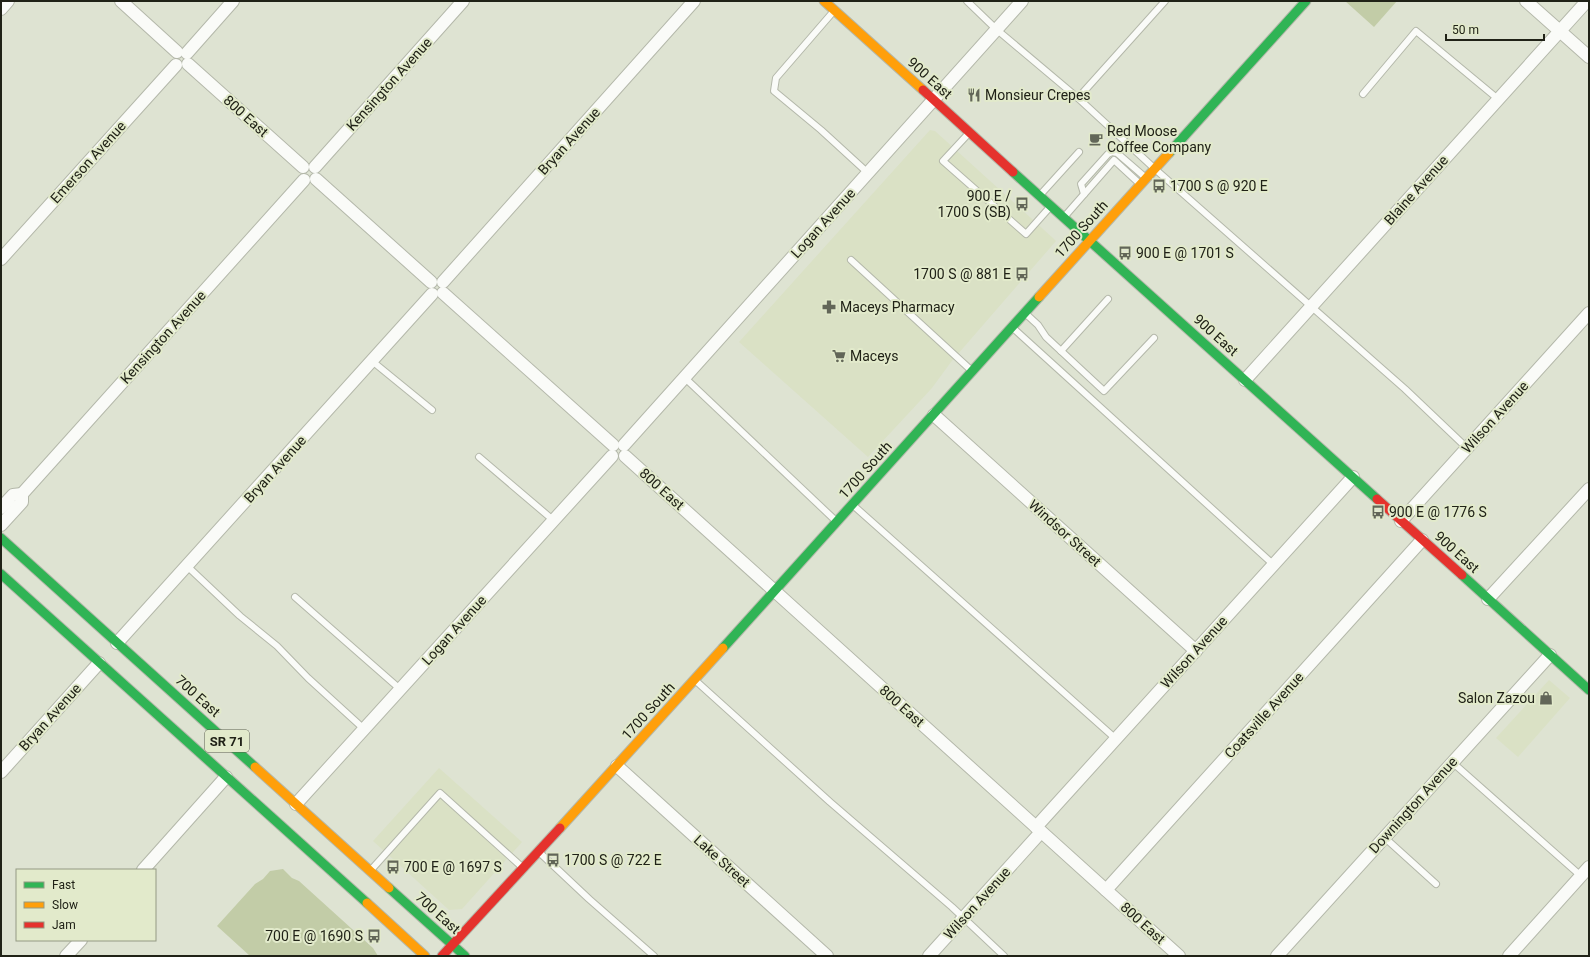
<svg xmlns="http://www.w3.org/2000/svg" width="1590" height="957" font-family="Roboto,sans-serif">
<style>
.built{fill:#dae1c5}
.green{fill:#c2cca7}
.lines{fill:none;stroke-linecap:round;stroke-linejoin:round}
.lane-casing{stroke:#b4b8aa;stroke-width:8}
.street-casing{stroke:#b4b8aa;stroke-width:14}
.fast-casing{stroke:#b4b8aa;stroke-width:11}
.slow-casing{stroke:#b4b8aa;stroke-width:11}
.jam-casing{stroke:#b4b8aa;stroke-width:11}
.lane{stroke:#fafbf8;stroke-width:6}
.street{stroke:#fafbf8;stroke-width:12}
.fast{stroke:#30b455;stroke-width:9}
.slow{stroke:#ff9f0a;stroke-width:9}
.jam{stroke:#e5322d;stroke-width:9}
.labels{text-anchor:middle;stroke-width:4;stroke-linejoin:round;paint-order:stroke}
.shield{fill:#e2eacb;stroke:#5a5e4d;stroke-width:1}
.shield-label{font-size:13px;font-weight:bold;fill:#202217}
.street-label{font-size:14px;fill:#202217;stroke:#e2eacb}
.poi-label{font-size:14px;fill:#202217;stroke:#e2eacb;text-anchor:start}
</style>
<rect width="100%" height="100%" fill="#dee3d2"/>
<g class="built">
<polygon points="930,130 935,131 1054,239 1056,241 951,362 932,388 868,457 739,342"/>
<polygon points="1549,680 1570,698 1518,757 1496,738"/>
<polygon points="439,768 522,842 462,909 449,910 373,841"/>
</g>
<g class="green">
<polygon points="1345,1 1397,1 1374,27"/>
<polygon points="283,869 292,878 299,881 373,948 378,956 250,956 217,926 255,884 263,879 270,871"/>
</g>
<g class="lines">
<g class="lane-casing">
<g id="lane">
<polyline points="967,1 996,29 1078,98 1155,169 1405,389 1467,448"/>
<polyline points="833,12 776,78 774,91 821,130 868,173"/>
<polyline points="1363,94 1416,31 1498,99"/>
<polyline points="1078,98 1165,1"/>
<polyline points="969,133 943,161 1026,234 1050,207"/>
<polyline points="1041,194 1079,152"/>
<polyline points="1084,194 1081,184 1108,154 1112,152 1117,153 1146,178"/>
<polyline points="1065,216 1114,160 1140,184"/>
<polyline points="851,260 972,371"/>
<polyline points="1026,314 1038,325 1046,337 1104,391 1154,338"/>
<polyline points="1013,328 1274,565"/>
<polyline points="1061,351 1108,299"/>
<polyline points="372,361 432,410"/>
<polyline points="684,377 836,521"/>
<polyline points="479,457 553,520"/>
<polyline points="854,506 1116,739"/>
<polyline points="187,566 240,616 277,646 308,678 364,729"/>
<polyline points="295,597 400,689"/>
<polyline points="696,681 830,802 952,907 1004,956"/>
<polyline points="1452,762 1581,876"/>
<polyline points="1384,837 1436,884"/>
<polyline points="539,852 589,899 654,956"/>
<polyline points="371,870 440,793 522,867"/>
</g>
</g>
<g class="street-casing">
<g id="street">
<polyline points="121,1 177,52"/>
<polyline points="1526,1 1589,57"/>
<polyline points="1,9 8,1"/>
<polyline points="187,53 233,1"/>
<polyline points="188,64 303,167"/>
<polyline points="315,167 463,1"/>
<polyline points="316,179 431,282"/>
<polyline points="1,259 176,65"/>
<polyline points="443,282 694,1"/>
<polyline points="443,293 613,445"/>
<polyline points="1245,380 1587,1"/>
<polyline points="934,415 1196,651"/>
<polyline points="624,445 1022,1"/>
<polyline points="625,456 1179,956"/>
<polyline points="1,508 13,495 22,494"/>
<polyline points="1401,521 1589,313"/>
<polyline points="1,525 22,502 22,494 304,180"/>
<polyline points="1488,599 1589,489"/>
<polyline points="117,643 432,294"/>
<polyline points="617,766 827,956"/>
<polyline points="1,772 99,663"/>
<polyline points="296,804 612,456"/>
<polyline points="1036,827 1353,477"/>
<polyline points="143,870 226,777"/>
<polyline points="1106,890 1422,540"/>
<polyline points="66,956 81,940"/>
<polyline points="929,956 1041,832"/>
<polyline points="1277,956 1550,655"/>
<polyline points="1509,956 1589,867"/>
</g>
</g>
<g class="fast-casing">
<g id="fast">
<polyline points="1169,153 1306,1"/>
<polyline points="1013,172 1377,499"/>
<polyline points="1,538 255,767"/>
<polyline points="1,574 367,903"/>
<polyline points="1462,575 1589,690"/>
<polyline points="723,648 1039,297"/>
<polyline points="389,888 465,956"/>
</g>
</g>
<g class="slow-casing">
<g id="slow">
<polyline points="824,1 923,90"/>
<polyline points="1039,297 1169,153"/>
<polyline points="255,767 389,888"/>
<polyline points="560,828 723,648"/>
<polyline points="367,903 425,956"/>
</g>
</g>
<g class="jam-casing">
<g id="jam">
<polyline points="923,90 1013,172"/>
<polyline points="1377,499 1462,575"/>
<polyline points="442,956 560,828"/>
</g>
</g>
<use href="#lane" class="lane"/>
<use href="#street" class="street"/>
<use href="#fast" class="fast"/>
<use href="#slow" class="slow"/>
<use href="#jam" class="jam"/>
</g>
<defs>
<g id="restaurant-bare" transform="scale(1.08)"><path d="M-5-6h1v4h1v-4h1v4h1v-4h1v5L-1.5 .5V6h-2V.5L-5-1ZM5-6V6H3V1.5H1.5Q1.5-4 5-6Z" fill="#626658" stroke="#e2eacb" stroke-width="2.5" paint-order="stroke"/></g>
<g id="cafe-bare" transform="scale(1.08)"><path d="M-5.5-4.5H6V0H3Q3 3.5 0 3.5H-2.5Q-5.5 3.5-5.5 0ZM3-3.2v2h1.7v-2ZM-6 4.5H4V6H-6Z" fill="#626658" stroke="#e2eacb" stroke-width="2.5" paint-order="stroke"/></g>
<g id="bus-bare" transform="scale(1.08)"><path d="M-5-6H5V4H4V6H2V4H-2V6H-4V4H-5ZM-3.5-4V0h7V-4ZM-3.5 1.2v1.5H-2V1.2ZM2 1.2v1.5H3.5V1.2Z" fill="#626658" stroke="#e2eacb" stroke-width="2.5" paint-order="stroke"/></g>
<g id="pharmacy-bare" transform="scale(1.08)"><path d="M-2-6h4v4h4v4h-4v4h-4v-4h-4v-4h4Z" fill="#626658" stroke="#e2eacb" stroke-width="2.5" paint-order="stroke"/></g>
<g id="supermarket-bare" transform="scale(1.08)"><path d="M-6-5.5h2.5l.6 2H6L4.5 2H-2.5L-4.4-4H-6ZM-1.5 3.2a1.3 1.3 0 1 0 .1 0ZM3 3.2a1.3 1.3 0 1 0 .1 0Z" fill="#626658" stroke="#e2eacb" stroke-width="2.5" paint-order="stroke"/></g>
<g id="shop-bare" transform="scale(1.08)"><path d="M-5-2.5h2.3a2.7 3.5 0 0 1 5.4 0H5L5.5 6h-11ZM-1.5-2.5h3a1.5 2.3 0 0 0-3 0Z" fill="#626658" stroke="#e2eacb" stroke-width="2.5" paint-order="stroke"/></g>
</defs>
<g fill-rule="evenodd">
<use href="#restaurant-bare" x="974" y="95"/>
<use href="#cafe-bare" x="1096" y="139"/>
<use href="#bus-bare" x="1159" y="186"/>
<use href="#bus-bare" x="1022" y="204"/>
<use href="#bus-bare" x="1125" y="253"/>
<use href="#bus-bare" x="1022" y="274"/>
<use href="#pharmacy-bare" x="829" y="307"/>
<use href="#supermarket-bare" x="839" y="356"/>
<use href="#bus-bare" x="1378" y="512"/>
<use href="#shop-bare" x="1546" y="698"/>
<use href="#bus-bare" x="553" y="860"/>
<use href="#bus-bare" x="393" y="867"/>
<use href="#bus-bare" x="374" y="936"/>
</g>
<g class="labels">
<rect class="shield" x="205" y="730" width="44" height="22" rx="3"/>
<g class="shield-label">
<text x="227" y="746">SR 71</text>
</g>
<g class="street-label">
<text transform="translate(930 78) rotate(42)" y="5">900 East</text>
<text transform="translate(389 84) rotate(-48)" y="5">Kensington Avenue</text>
<text transform="translate(246 116) rotate(42)" y="5">800 East</text>
<text transform="translate(569 141) rotate(-48)" y="5">Bryan Avenue</text>
<text transform="translate(88 162) rotate(-48)" y="5">Emerson Avenue</text>
<text transform="translate(1416 190) rotate(-48)" y="5">Blaine Avenue</text>
<text transform="translate(823 223) rotate(-48)" y="5">Logan Avenue</text>
<text transform="translate(1081 229) rotate(-48)" y="5">1700 South</text>
<text transform="translate(1216 335) rotate(42)" y="5">900 East</text>
<text transform="translate(163 337) rotate(-48)" y="5">Kensington Avenue</text>
<text transform="translate(1495 417) rotate(-48)" y="5">Wilson Avenue</text>
<text transform="translate(275 469) rotate(-48)" y="5">Bryan Avenue</text>
<text transform="translate(865 470) rotate(-48)" y="5">1700 South</text>
<text transform="translate(662 489) rotate(42)" y="5">800 East</text>
<text transform="translate(1065 533) rotate(42)" y="5">Windsor Street</text>
<text transform="translate(1457 552) rotate(42)" y="5">900 East</text>
<text transform="translate(454 630) rotate(-48)" y="5">Logan Avenue</text>
<text transform="translate(1194 652) rotate(-48)" y="5">Wilson Avenue</text>
<text transform="translate(198 696) rotate(42)" y="5">700 East</text>
<text transform="translate(902 706) rotate(42)" y="5">800 East</text>
<text transform="translate(648 711) rotate(-48)" y="5">1700 South</text>
<text transform="translate(1264 715) rotate(-48)" y="5">Coatsville Avenue</text>
<text transform="translate(50 717) rotate(-48)" y="5">Bryan Avenue</text>
<text transform="translate(1413 805) rotate(-48)" y="5">Downington Avenue</text>
<text transform="translate(722 861) rotate(42)" y="5">Lake Street</text>
<text transform="translate(977 903) rotate(-48)" y="5">Wilson Avenue</text>
<text transform="translate(438 913) rotate(42)" y="5">700 East</text>
<text transform="translate(1143 923) rotate(42)" y="5">800 East</text>
</g>
<g class="poi-label">
<text x="985" y="100">Monsieur Crepes</text>
<text x="1107" y="136">Red Moose<tspan x="1107" dy="16">Coffee Company</tspan></text>
<text x="1170" y="191">1700 S @ 920 E</text>
<text x="1011" y="201" text-anchor="end">900 E /<tspan x="1011" dy="16">1700 S (SB)</tspan></text>
<text x="1136" y="258">900 E @ 1701 S</text>
<text x="1011" y="279" text-anchor="end">1700 S @ 881 E</text>
<text x="840" y="312">Maceys Pharmacy</text>
<text x="850" y="361">Maceys</text>
<text x="1389" y="517">900 E @ 1776 S</text>
<text x="1535" y="703" text-anchor="end">Salon Zazou</text>
<text x="564" y="865">1700 S @ 722 E</text>
<text x="404" y="872">700 E @ 1697 S</text>
<text x="363" y="941" text-anchor="end">700 E @ 1690 S</text>
</g>
</g>
<rect width="1590" height="957" fill="none" stroke="#202217" stroke-width="4"/>
<rect x="16" y="869" width="140" height="72" fill="#e2eacb" stroke="#949a83"/>
<rect x="24" y="882" width="20" height="6" fill="#30b455" stroke="#949a83"/>
<text x="52" y="889" font-size="12" fill="#202217">Fast</text>
<rect x="24" y="902" width="20" height="6" fill="#ff9f0a" stroke="#949a83"/>
<text x="52" y="909" font-size="12" fill="#202217">Slow</text>
<rect x="24" y="922" width="20" height="6" fill="#e5322d" stroke="#949a83"/>
<text x="52" y="929" font-size="12" fill="#202217">Jam</text>
<path d="M1446 34v6h98v-6" fill="none" stroke="#202217" stroke-width="2"/>
<text x="1452" y="34" font-size="12" fill="#202217" stroke="#e2eacb" stroke-width="3" paint-order="stroke">50 m</text>
</svg>
